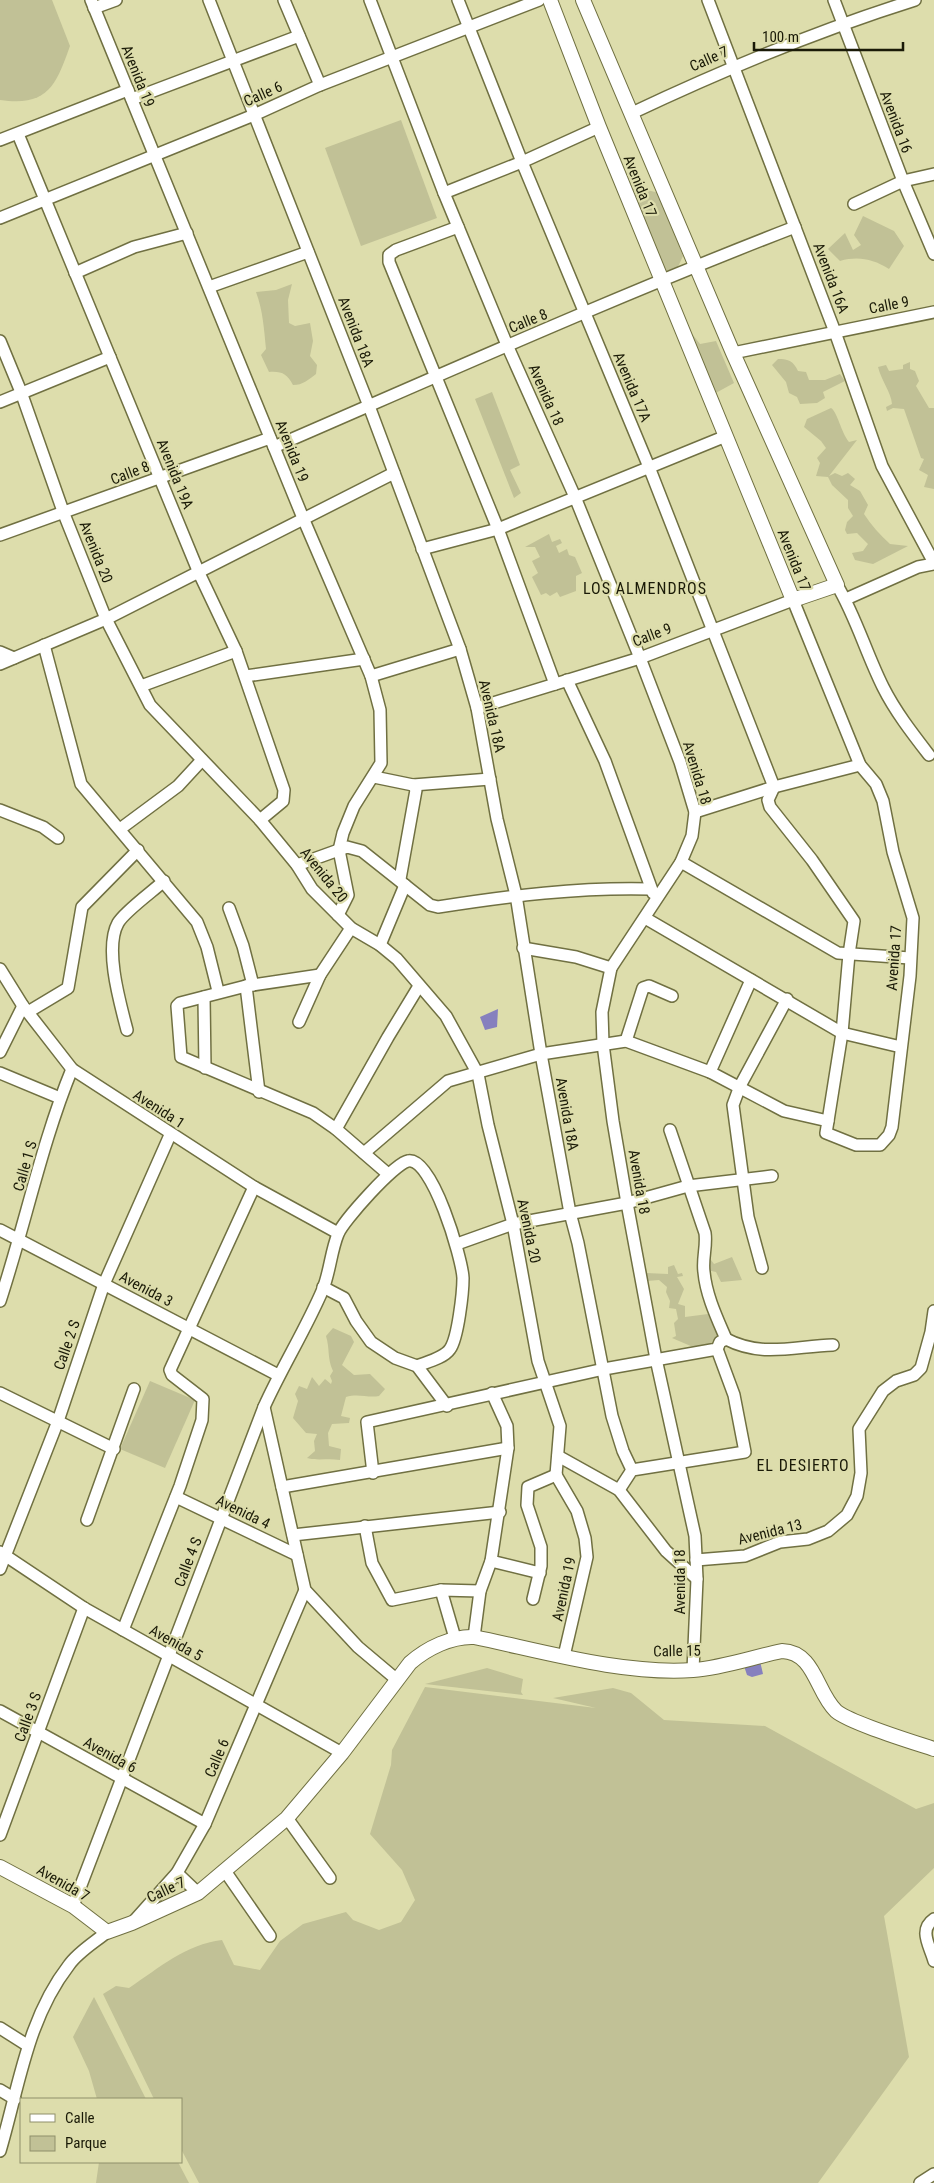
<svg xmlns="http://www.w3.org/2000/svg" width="934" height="2183" font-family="'Roboto Condensed',sans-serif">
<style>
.green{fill:#c1c196}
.water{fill:#8680be}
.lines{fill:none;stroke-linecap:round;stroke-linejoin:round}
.minor-casing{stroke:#707042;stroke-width:14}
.major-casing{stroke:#707042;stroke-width:16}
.minor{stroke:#fff;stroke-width:11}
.major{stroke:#fff;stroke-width:14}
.labels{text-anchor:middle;stroke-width:4.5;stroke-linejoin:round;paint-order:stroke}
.street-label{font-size:15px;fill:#1a1a07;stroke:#ddddac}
.neighbourhood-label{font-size:16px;letter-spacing:1px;fill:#1a1a07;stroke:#ddddac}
</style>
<rect width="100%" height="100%" fill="#ddddac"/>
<g class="green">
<path d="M0,0H52L70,46C56,85 48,107 0,100Z"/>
<polygon points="401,120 437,218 361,246 325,148"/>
<polygon points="639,188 659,193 683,256 677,269 665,271 629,190"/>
<path d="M863,216L894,231L904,246L889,269C873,259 858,256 840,261L828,249L845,233L853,250L861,245L854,235Z"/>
<path d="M292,284L288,300L289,323L295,326L310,323L313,341L310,356L317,365L316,374C308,380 303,385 293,385C287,374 282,371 269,372L261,355L266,349C264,329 263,311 256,292L276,290Z"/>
<polygon points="689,330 700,344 716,341 734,383 712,395"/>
<path d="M778,359C789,359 793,361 798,371L806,372L809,380H825L840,374L845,381L823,392L825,398L817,403L800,404L797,397L789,393L786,382L772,365Z"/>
<path d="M910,362V369L915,371L919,381L916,386L929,408H934V489L924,487L928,475L919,470L924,459L921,458L904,409L893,408L887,411L886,407L892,404C891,392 881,380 878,367L886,365L889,371L903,369V365Z"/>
<polygon points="492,392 520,465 510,470 521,493 514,498 475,399"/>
<path d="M831,408C837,411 841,432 849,442L857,440L829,476L835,473L842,476L848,473L855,479L850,485L860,491L868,505L864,514C871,525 880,535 890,544L908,546L873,564L855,560L852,553L863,551L868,544L857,533L847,534L845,530L847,522L853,516L848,508V500L832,485L828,477L816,476L820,463L817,458L826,448L821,441L804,427L807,419Z"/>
<polygon points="549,534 552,542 560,539 562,543 556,546 559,553 567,549 569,555 575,557 582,573 576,576 576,591 560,597 557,592 550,596 546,593 541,595 532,577 538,573 532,561 540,557 535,547 525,547"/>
<polygon points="708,1256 714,1264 732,1257 742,1280 721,1282 716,1272 707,1270"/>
<polygon points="674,1265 678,1274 682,1273 683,1276 677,1277 684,1289 678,1304 685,1306 685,1317 708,1314 719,1337 700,1350 672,1338 676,1336 674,1323 678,1319 676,1309 669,1308 670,1301 666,1292 667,1287 659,1280 647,1281 646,1273 668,1274 668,1267"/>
<path d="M333,1328L351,1336L354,1342L342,1365L354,1375L370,1374L385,1389L379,1396C367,1398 358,1393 346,1397L341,1416L350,1418L349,1423L332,1424L328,1433L329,1446L341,1449L340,1460C328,1458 318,1461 307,1458L315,1451L314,1441L317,1434L306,1433L293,1418L298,1401L295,1394L299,1386L307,1389L312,1377L319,1386L325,1379L331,1384L332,1381L330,1376L333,1371C327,1359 330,1349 326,1336Z"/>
<polygon points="150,1381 195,1400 165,1468 120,1449"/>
<polygon points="487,1668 523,1679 521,1692 523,1695 425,1684"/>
<path d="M425,1687L596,1708L553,1698L613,1688L631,1693L664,1720L765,1726L916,1809L934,1803V1868L884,1916L909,2057L818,2183H199L181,2149V2099H154L103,1994L116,1986L129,1988C159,1968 186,1944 222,1940L234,1965L260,1970L280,1941L303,1924L346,1912L353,1920L379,1930L401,1922L415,1900L402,1870L370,1834L391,1765L392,1750Z"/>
<polygon points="94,1997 146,2099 97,2099 89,2071 73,2037"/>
<polygon points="99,2162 178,2162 189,2183 96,2183"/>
</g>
<g class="water">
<polygon points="498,1009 497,1027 485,1030 480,1017"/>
<polygon points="760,1661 763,1674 752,1677 747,1675 744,1666"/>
</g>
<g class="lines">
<g class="minor-casing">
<g id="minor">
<polyline points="91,0 303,518 371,676 380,710 381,763 354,806 343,833 339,850 348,895 338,915"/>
<polyline points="209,0 369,406 460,649 477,708 497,819 516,895 541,1054 570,1213 578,1243 612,1416 623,1451 632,1470"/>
<polyline points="284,0 320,85"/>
<polyline points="370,0 444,193 507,345 575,497 640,658 680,762 695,812 692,836 681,862 611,968 602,1012 603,1044 613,1121 627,1203 656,1359 695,1536 697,1579 693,1670"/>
<polyline points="458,0 522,162 649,467 774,787"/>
<polyline points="708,0 835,332 882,466 934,563"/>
<polyline points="834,0 903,181 934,254"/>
<polyline points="94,8 116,0"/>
<polyline points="132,99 299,36"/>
<path d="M632,113C725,69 816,31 915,0"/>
<polyline points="18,134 199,573 236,651 284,790 283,801 260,820"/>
<polyline points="0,140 128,90"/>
<polyline points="444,193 522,162 599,127"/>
<polyline points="854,204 903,181 934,174"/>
<polyline points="0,218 254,115 320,85 539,0"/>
<polyline points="458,227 396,250 389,255 389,262 498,529 555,684"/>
<polyline points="75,273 134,247 187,233"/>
<polyline points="209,287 308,252"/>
<polyline points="0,341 21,392 64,514 106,619 150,705 260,820 297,865 312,889 351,928 380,945 397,959 446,1016 478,1074 488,1125 513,1224 538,1361 560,1426 556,1475"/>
<polyline points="733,353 934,312"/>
<polyline points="0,402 110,357"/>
<path d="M274,447C447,372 619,295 795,227"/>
<polyline points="0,535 270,438"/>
<polyline points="422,549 498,529 726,436"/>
<path d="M837,585C856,617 866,653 883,687C895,711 912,733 929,755"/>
<polyline points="846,599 918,567 934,564"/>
<polyline points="44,645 81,784 197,922 207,947 218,991"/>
<polyline points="0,652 14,658"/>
<polyline points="0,664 106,619 394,473"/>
<polyline points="246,676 364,659"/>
<polyline points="371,676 460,649"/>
<polyline points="567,680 605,761 653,893"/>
<polyline points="141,686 236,651"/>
<polyline points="374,777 413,785 416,790 400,879"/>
<polyline points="413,785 490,779"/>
<polyline points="774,787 768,800 770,807 812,860 854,921 849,954 842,1033 828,1121"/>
<polyline points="0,810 43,827 58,838"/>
<polyline points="695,812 774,787 860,765"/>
<polyline points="120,829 178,786 202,760"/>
<polyline points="681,862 838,953 910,958"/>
<path d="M297,865L347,847L362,851L430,905L438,907C509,896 579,887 651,889"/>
<polyline points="229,908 243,946 253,985"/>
<polyline points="645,918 842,1033 901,1047"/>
<polyline points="380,945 405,885"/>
<polyline points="523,948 576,957 611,968"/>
<polyline points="0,969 23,1006 72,1069 254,1187 338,1233"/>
<polyline points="320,975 246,986 180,1003 177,1006 181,1057 313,1113 336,1129 388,1174"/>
<polyline points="246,986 259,1092"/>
<polyline points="204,997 205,1068"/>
<polyline points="28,1012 68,988 82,907 138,850"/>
<polyline points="299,1022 320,975 351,928"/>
<path d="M127,1030C120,1003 104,948 118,923C124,912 153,891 164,881"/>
<polyline points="626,1041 643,988 649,986 672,996"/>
<polyline points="0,1052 23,1006"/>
<polyline points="710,1072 751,980"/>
<polyline points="0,1073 60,1098"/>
<polyline points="336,1129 388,1037 419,986"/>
<path d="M670,1130L705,1233C707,1246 702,1259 704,1272C706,1295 717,1318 726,1339"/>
<polyline points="364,1153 448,1081 541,1054 626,1041 710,1072 784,1111 828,1121 826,1133 856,1145 880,1145 889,1135 892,1127 910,976 913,918 893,852 883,801 876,784 860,765 793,600 640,658 477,708"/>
<polyline points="0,1230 278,1375"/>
<polyline points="457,1244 513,1224 627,1203 688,1186 772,1176"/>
<polyline points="762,1268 748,1217 733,1105 740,1086 787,999"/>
<polyline points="323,1287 344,1298 356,1321 371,1342 395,1358 417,1366 447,1406"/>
<path d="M0,1301C25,1225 42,1142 72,1069"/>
<polyline points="0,1393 114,1449"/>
<polyline points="264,1407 305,1590 358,1647 396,1679"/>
<polyline points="558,1456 619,1490 666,1551 697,1579"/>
<path d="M373,1473L367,1422L604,1369L717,1349L720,1342L726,1339C762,1358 795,1346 833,1345"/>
<polyline points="556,1475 577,1511 585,1538 587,1557 564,1656"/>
<polyline points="282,1487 508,1448"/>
<polyline points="619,1490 632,1470 745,1452 734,1395 717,1349"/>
<polyline points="176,1497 297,1555"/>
<polyline points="87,1520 134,1389"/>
<polyline points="365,1526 372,1563 392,1600 441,1590 480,1591"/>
<polyline points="293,1535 500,1512"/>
<polyline points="0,1552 84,1608 342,1753"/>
<polyline points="696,1560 745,1556 780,1542 808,1539 828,1531 847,1515 857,1496 861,1473 859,1429 883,1391 896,1381 914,1375 921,1368 931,1332 934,1311"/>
<polyline points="491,1561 540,1573"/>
<polyline points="0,1569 58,1421 104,1284 170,1135"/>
<polyline points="441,1590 455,1638"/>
<polyline points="533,1599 541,1566 541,1547 527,1505 528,1487 556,1475"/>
<polyline points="123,1630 180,1486 202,1420 203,1399 172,1375 170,1370 254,1187"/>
<polyline points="474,1637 480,1591 491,1561 508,1448 507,1426 492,1393"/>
<polyline points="0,1711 205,1824"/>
<polyline points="287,1818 330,1878"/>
<polyline points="0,1835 84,1608"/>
<polyline points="225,1871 270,1936"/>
<polyline points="177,1873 198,1893"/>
<path d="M73,1906L264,1407C282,1367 306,1329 323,1289C330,1271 331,1251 338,1234C343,1221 395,1163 408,1161C432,1156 462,1258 463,1278C463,1292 458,1338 450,1349C444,1358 427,1362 417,1366"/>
<path d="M934,1919C918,1930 930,1946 934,1961"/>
<polyline points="135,1920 177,1873 205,1824 305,1590"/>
<polyline points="0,2028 27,2045"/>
<polyline points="0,2090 15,2099"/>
<path d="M0,2151C19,2087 27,2019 69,1965C78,1952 95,1942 107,1932"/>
<polyline points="920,2183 934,2174"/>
</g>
</g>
<g class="major-casing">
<g id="major">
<polyline points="550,0 599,127 793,600 837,585 733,353 583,0"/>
<path d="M0,1867L73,1906L107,1932L132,1923L198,1893L287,1818L342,1753L410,1663C427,1648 452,1636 474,1637C542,1651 623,1675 693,1670C722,1668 753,1657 782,1651C815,1652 816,1692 836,1711C850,1723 913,1742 934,1749"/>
</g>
</g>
<use href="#minor" class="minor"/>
<use href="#major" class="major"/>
</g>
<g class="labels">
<g class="street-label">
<text transform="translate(709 59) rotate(-24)" y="5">Calle 7</text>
<text transform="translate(138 76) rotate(68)" y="5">Avenida 19</text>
<text transform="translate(263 94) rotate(-24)" y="5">Calle 6</text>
<text transform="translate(896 122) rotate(69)" y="5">Avenida 16</text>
<text transform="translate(640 186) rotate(68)" y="5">Avenida 17</text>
<text transform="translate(831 278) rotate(69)" y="5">Avenida 16A</text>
<text transform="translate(889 305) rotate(-11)" y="5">Calle 9</text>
<text transform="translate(528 321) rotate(-22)" y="5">Calle 8</text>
<text transform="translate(356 332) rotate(69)" y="5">Avenida 18A</text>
<text transform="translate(632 387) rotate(67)" y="5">Avenida 17A</text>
<text transform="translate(546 395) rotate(66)" y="5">Avenida 18</text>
<text transform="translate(292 451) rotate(68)" y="5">Avenida 19</text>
<text transform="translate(130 473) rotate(-21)" y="5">Calle 8</text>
<text transform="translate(175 474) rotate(68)" y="5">Avenida 19A</text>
<text transform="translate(96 552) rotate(68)" y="5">Avenida 20</text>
<text transform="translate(794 560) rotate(68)" y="5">Avenida 17</text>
<text transform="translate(652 635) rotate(-21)" y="5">Calle 9</text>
<text transform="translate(492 716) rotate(77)" y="5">Avenida 18A</text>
<text transform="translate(697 773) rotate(73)" y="5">Avenida 18</text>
<text transform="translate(324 875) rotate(51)" y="5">Avenida 20</text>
<text transform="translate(894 958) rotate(-86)" y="5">Avenida 17</text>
<text transform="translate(159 1109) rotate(33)" y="5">Avenida 1</text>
<text transform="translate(567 1114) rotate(80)" y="5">Avenida 18A</text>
<text transform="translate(25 1166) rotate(-74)" y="5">Calle 1 S</text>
<text transform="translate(639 1182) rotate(80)" y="5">Avenida 18</text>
<text transform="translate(529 1231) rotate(78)" y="5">Avenida 20</text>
<text transform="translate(146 1289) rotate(28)" y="5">Avenida 3</text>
<text transform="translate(67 1345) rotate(-71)" y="5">Calle 2 S</text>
<text transform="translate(243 1512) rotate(26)" y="5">Avenida 4</text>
<text transform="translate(770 1532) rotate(-14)" y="5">Avenida 13</text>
<text transform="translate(188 1562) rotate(-69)" y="5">Calle 4 S</text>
<text transform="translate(680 1582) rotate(-90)" y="5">Avenida 18</text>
<text transform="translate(564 1589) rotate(-78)" y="5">Avenida 19</text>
<text transform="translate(176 1643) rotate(29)" y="5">Avenida 5</text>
<text transform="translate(677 1651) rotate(-1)" y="5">Calle 15</text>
<text transform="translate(28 1717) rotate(-70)" y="5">Calle 3 S</text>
<text transform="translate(110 1755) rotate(29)" y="5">Avenida 6</text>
<text transform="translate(217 1758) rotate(-67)" y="5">Calle 6</text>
<text transform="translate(63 1883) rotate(30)" y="5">Avenida 7</text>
<text transform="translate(166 1890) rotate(-25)" y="5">Calle 7</text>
</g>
<g class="neighbourhood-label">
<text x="645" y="594">LOS ALMENDROS</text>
<text x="803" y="1471">EL DESIERTO</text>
</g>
</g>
<rect x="20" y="2098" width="162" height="65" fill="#ddddac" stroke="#8f8f6a"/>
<rect x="30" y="2114" width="25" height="8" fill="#ffffff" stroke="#8f8f6a"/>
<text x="65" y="2123" font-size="15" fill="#1a1a07">Calle</text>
<rect x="30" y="2136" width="25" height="15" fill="#c1c196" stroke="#8f8f6a"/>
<text x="65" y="2148" font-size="15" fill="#1a1a07">Parque</text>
<path d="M754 42v8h149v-8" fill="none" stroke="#1a1a07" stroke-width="2.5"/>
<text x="762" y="42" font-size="15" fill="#1a1a07" stroke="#ddddac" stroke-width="4" paint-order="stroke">100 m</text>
</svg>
